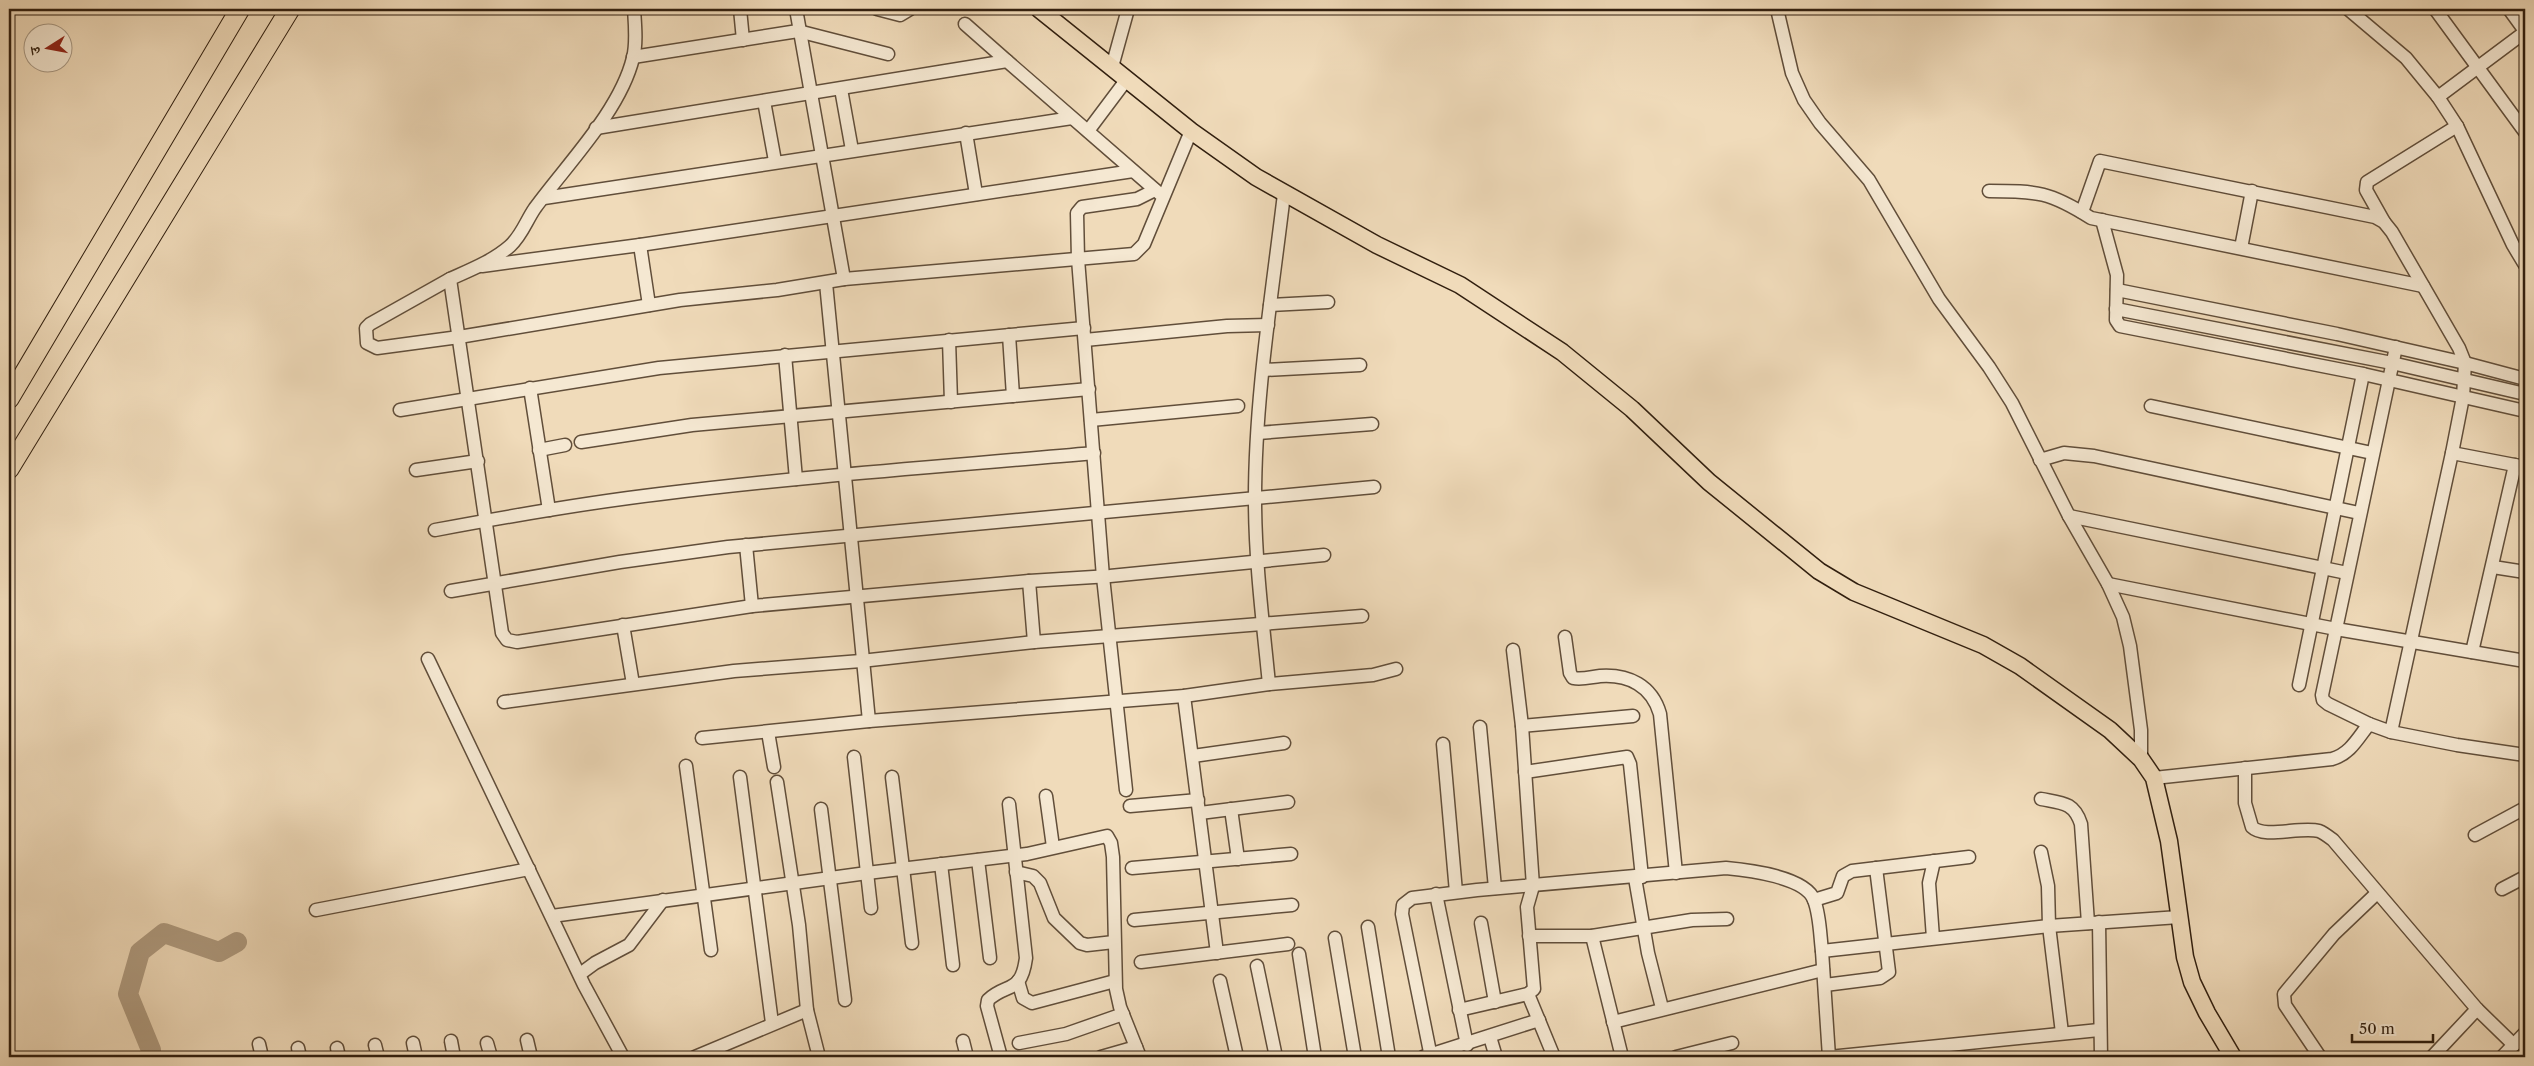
<svg xmlns="http://www.w3.org/2000/svg" width="2534" height="1066" font-family="'Libre Caslon Text','Noto Serif Devanagari',serif">
<style>
.lines{fill:none;stroke-linecap:round;stroke-linejoin:round}
.river{stroke:#af9b80;stroke-width:20}
.minor-casing{stroke:#614e3a;stroke-width:15}
.major-casing{stroke:#311f0f;stroke-width:19}
.highway-casing{stroke:#311f0f;stroke-width:21}
.minor{stroke:#f5e8d2;stroke-width:12}
.major{stroke:#f0dbba;stroke-width:16}
.highway{stroke:#f0dbba;stroke-width:19}
</style>
<rect width="100%" height="100%" fill="#f0dbba"/>
<filter id="stains"><feTurbulence type="fractalNoise" baseFrequency=".004" numOctaves="4"/><feColorMatrix values="0 0 0 0 .2 0 0 0 0 .09 0 0 0 0 .02 0 0 0 .5 -.17"/></filter>
<radialGradient id="worn" r=".72"><stop offset=".6" stop-color="#630" stop-opacity="0"/><stop offset="1" stop-color="#630" stop-opacity=".3"/></radialGradient>
<g class="lines">
<polyline class="river" points="151,1057 151,1050 128,994 140,952 164,933 219,952 237,942"/>
<g class="minor-casing">
<g id="minor">
<path d="M634,9C635,25 637,43 633,58C620,111 567,164 535,208C526,221 522,235 510,246C493,261 470,270 450,279L502,633L507,640L517,642L752,606L1029,581L1110,576L1324,555"/>
<polyline points="740,9 743,40"/>
<polyline points="796,9 844,279"/>
<polyline points="877,9 900,15 910,9"/>
<polyline points="1777,9 1792,73 1804,100 1820,123 1869,180 1939,299 1989,367 2012,403 2069,516 2108,584 2123,617 2130,646 2141,730 2141,759"/>
<polyline points="2348,9 2406,58 2438,97 2457,126 2513,245 2525,265"/>
<polyline points="2435,9 2525,132"/>
<polyline points="2509,9 2525,31"/>
<polyline points="965,24 1007,61"/>
<polyline points="633,57 798,31 888,54"/>
<polyline points="1112,67 1128,9"/>
<polyline points="841,89 852,150"/>
<polyline points="2438,97 2525,32"/>
<polyline points="764,101 775,161"/>
<polyline points="596,128 1007,61 1160,194"/>
<polyline points="1088,131 1127,79"/>
<polyline points="966,133 976,194"/>
<path d="M1989,191C2038,191 2050,192 2091,218L2423,286"/>
<polyline points="544,198 1072,118"/>
<polyline points="2082,212 2100,161 2375,217 2384,222 2392,232 2459,348 2465,363"/>
<polyline points="2102,220 2117,275 2116,320 2120,326 2363,374 2525,411"/>
<polyline points="2384,222 2366,190 2367,182 2457,126"/>
<polyline points="640,245 649,305"/>
<polyline points="2241,248 2252,191"/>
<polyline points="482,266 640,245 1133,171"/>
<polyline points="450,279 370,324 366,328 367,343 377,348 459,337 680,300 777,290 844,279 1134,254 1144,244 1191,131"/>
<polyline points="826,283 869,721"/>
<polyline points="2117,290 2337,334 2465,363"/>
<polyline points="1270,305 1328,302"/>
<polyline points="2116,309 2392,363 2525,394"/>
<polyline points="1009,335 1013,396"/>
<polyline points="949,340 951,402"/>
<polyline points="1085,340 1227,326 1268,325"/>
<polyline points="785,355 796,479"/>
<polyline points="1263,370 1360,365"/>
<polyline points="530,388 549,510"/>
<polyline points="2151,406 2372,453"/>
<polyline points="400,410 659,368 1084,328"/>
<polyline points="1091,420 1238,406"/>
<polyline points="1258,433 1372,424"/>
<polyline points="581,442 692,425 1089,389"/>
<polyline points="539,450 565,445"/>
<polyline points="2452,453 2525,467"/>
<polyline points="2040,460 2064,453 2094,456 2359,513"/>
<polyline points="416,470 478,461"/>
<polyline points="2069,516 2347,573"/>
<path d="M435,530C510,516 584,503 660,494C804,476 949,466 1094,453"/>
<polyline points="746,545 752,606"/>
<polyline points="2493,567 2525,572"/>
<polyline points="1029,581 1034,642"/>
<polyline points="2108,584 2336,629 2525,661"/>
<polyline points="451,591 620,562 728,547 1374,487"/>
<polyline points="623,625 633,684"/>
<path d="M1565,637L1570,673L1573,678C1582,680 1591,677 1600,676C1629,674 1652,686 1660,714L1676,873"/>
<polyline points="2472,652 2515,465"/>
<polyline points="428,659 584,985 623,1057"/>
<path d="M1269,684C1263,623 1255,561 1255,499C1255,397 1272,295 1284,194"/>
<polyline points="2299,685 2363,374"/>
<polyline points="1184,696 1217,953"/>
<polyline points="504,702 734,671 861,661 1034,642 1362,616"/>
<polyline points="2369,724 2328,704 2323,700 2322,695 2396,347"/>
<polyline points="1522,726 1633,716"/>
<polyline points="1480,727 1495,888"/>
<polyline points="768,732 774,767"/>
<polyline points="2391,732 2457,745 2525,755"/>
<polyline points="702,738 869,721 1184,696 1269,684 1373,675 1396,669"/>
<polyline points="1443,744 1456,892"/>
<polyline points="1193,756 1284,743"/>
<polyline points="854,757 871,908"/>
<polyline points="686,766 711,950"/>
<path d="M2245,768V803L2252,827C2264,839 2301,826 2319,831C2324,833 2329,837 2333,840L2477,1009"/>
<polyline points="1525,772 1627,757 1630,764 1642,877"/>
<polyline points="740,777 772,1023"/>
<polyline points="892,777 912,943"/>
<path d="M2154,778L2332,759C2350,754 2358,738 2369,724L2391,732L2452,453L2463,397L2465,363L2525,379"/>
<polyline points="777,782 799,925 807,1010 819,1057"/>
<polyline points="1126,790 1103,577 1078,259 1077,213 1082,207 1137,199 1155,190"/>
<polyline points="1046,796 1053,847"/>
<path d="M2041,799C2062,803 2074,802 2081,824L2088,923"/>
<polyline points="1130,806 1198,800"/>
<polyline points="821,809 845,1000"/>
<polyline points="1231,809 1238,859"/>
<polyline points="1200,813 1288,802"/>
<polyline points="2475,835 2525,808"/>
<polyline points="2041,852 2048,886 2049,926 2062,1033"/>
<polyline points="978,860 990,958"/>
<polyline points="941,864 953,965"/>
<polyline points="1132,868 1291,854"/>
<polyline points="1016,872 1033,876 1040,883 1054,918 1080,943 1087,945 1114,942"/>
<polyline points="1635,878 1648,953 1662,1008"/>
<polyline points="2502,889 2525,877"/>
<polyline points="1436,894 1467,1045"/>
<polyline points="1814,900 1837,893 1843,876 1852,871 1969,857"/>
<polyline points="316,910 529,869"/>
<polyline points="552,916 867,873 1027,854 1107,836 1111,843 1113,857 1116,989 1120,1007 1140,1057"/>
<polyline points="1134,920 1292,905"/>
<polyline points="2099,922 2101,1057"/>
<polyline points="1481,923 1495,1002"/>
<polyline points="1368,927 1389,1057"/>
<polyline points="1529,936 1592,936 1692,920 1727,919"/>
<polyline points="1592,936 1622,1057"/>
<polyline points="1335,938 1355,1057"/>
<polyline points="1933,938 1929,883 1934,861"/>
<polyline points="1299,954 1315,1057"/>
<polyline points="1141,962 1288,944"/>
<polyline points="1257,966 1276,1057"/>
<polyline points="580,974 595,963 629,945 663,900"/>
<polyline points="1018,981 1023,998 1032,1003 1115,981"/>
<polyline points="1220,981 1237,1057"/>
<polyline points="1825,985 1880,978 1889,972 1876,868"/>
<polyline points="1528,994 1554,1057"/>
<polyline points="1459,1010 1528,994 1534,989 1527,907 1533,886 1522,726 1513,650"/>
<polyline points="1613,1022 1823,970"/>
<polyline points="1490,1037 1496,1057"/>
<polyline points="527,1040 531,1057"/>
<polyline points="451,1041 454,1057"/>
<polyline points="963,1041 967,1057"/>
<polyline points="413,1043 416,1057"/>
<polyline points="487,1043 491,1057"/>
<polyline points="1019,1043 1066,1034 1123,1014"/>
<polyline points="259,1044 262,1057"/>
<polyline points="375,1045 378,1057"/>
<polyline points="298,1048 300,1057"/>
<polyline points="337,1048 339,1057"/>
<polyline points="695,1057 807,1010"/>
<path d="M1001,1057L987,1006L988,1000C1007,982 1021,995 1026,958L1009,804"/>
<polyline points="1101,1057 1136,1047"/>
<polyline points="1423,1057 1539,1020"/>
<path d="M1431,1057L1402,914L1403,905L1412,898L1477,890L1726,868C1748,870 1806,877 1814,900C1820,915 1820,935 1822,951"/>
<polyline points="1676,1057 1732,1043"/>
<polyline points="1829,1057 1822,951 2049,926 2179,917"/>
<polyline points="1829,1057 2099,1030"/>
<polyline points="2320,1057 2285,1005 2284,994 2334,934 2377,893"/>
<polyline points="2432,1057 2477,1009 2514,1045"/>
<polyline points="2502,1057 2525,1033"/>
</g>
</g>
<g class="major-casing">
<polyline id="major" points="1039,9 1191,131 1256,177 1377,245 1460,285 1562,352 1632,409 1709,482 1819,571 1854,592 1983,645 2020,666 2110,730 2141,759 2154,778 2169,841 2185,957 2192,982 2207,1013 2233,1057"/>
</g>
<g class="highway-casing">
<g id="highway">
<polyline points="9,399 240,9"/>
<polyline points="9,469 290,9"/>
</g>
</g>
<use href="#minor" class="minor"/>
<use href="#major" class="major"/>
<use href="#highway" class="highway"/>
</g>
<rect width="2534" height="1066" fill="none" stroke="#f0dbba" stroke-width="30"/>
<rect x="10" y="10" width="2514" height="1046" fill="none" stroke="#311f0f" stroke-width="2.5"/>
<rect x="15" y="15" width="2504" height="1036" fill="none" stroke="#311f0f"/>
<g transform="translate(48 48) rotate(259)"><circle r="24" fill="#f5e8d2" stroke="#a79884"/>
<path d="M0-4L9 19L0 12L-9 19Z" fill="#8f2418"/>
<text y="-8" font-size="14" font-weight="bold" text-anchor="middle" fill="#311f0f">उ</text>
</g>
<path d="M2352 1034v8h81v-8" fill="none" stroke="#311f0f" stroke-width="2.5"/>
<text x="2359" y="1034" font-size="15" fill="#311f0f" stroke="#f5e8d2" stroke-width="4" paint-order="stroke">50 m</text>
<rect width="100%" height="100%" filter="url(#stains)"/>
<rect width="100%" height="100%" fill="url(#worn)"/>
</svg>
